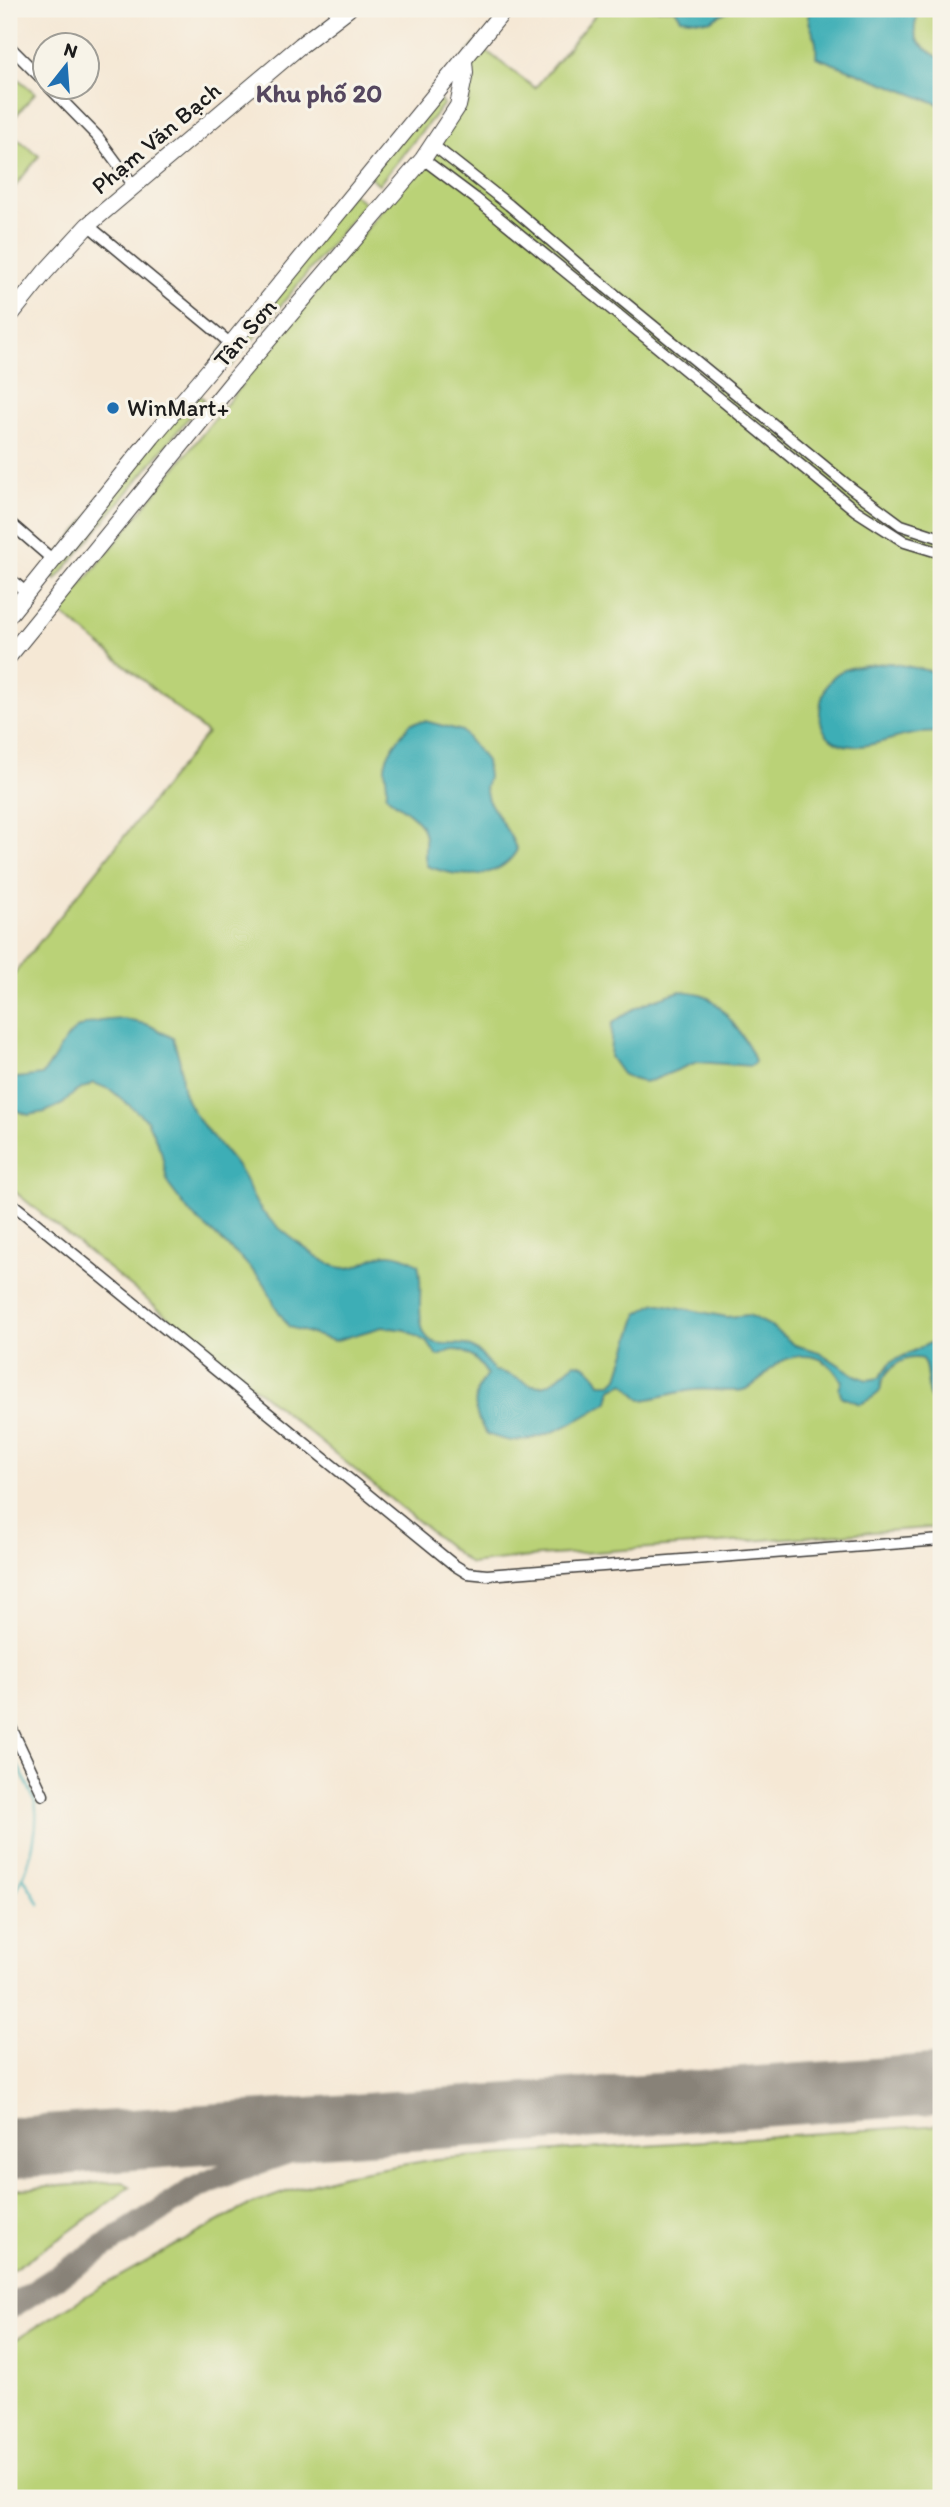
<svg xmlns="http://www.w3.org/2000/svg" width="950" height="2507" font-family="Itim,sans-serif">
<style>
.green{fill:#bad277;stroke:#6b774a;stroke-width:2}
.water{fill:#3caeb6;stroke:#2c6569;stroke-width:2}
.lines{fill:none;stroke-linecap:round;stroke-linejoin:round}
.stream{stroke:#3caeb6;stroke-width:2.5}
.taxiway{stroke:#888278;stroke-width:24}
.runway{stroke:#888278;stroke-width:61}
.street-casing{stroke:#3d3b38;stroke-width:13}
.secondary-casing{stroke:#3d3b38;stroke-width:18}
.street{stroke:#fff;stroke-width:10}
.secondary{stroke:#fff;stroke-width:16}
.poi-dot{fill:#1f6fb2;stroke:#f7f3e8;stroke-width:2.5}
.labels{text-anchor:middle;stroke-width:6;stroke-linejoin:round;paint-order:stroke}
.street-label{font-size:24px;fill:#1c1c1c;stroke:#f7f3e8}
.poi-label{font-size:24px;fill:#1c1c1c;stroke:#f7f3e8;text-anchor:start}
.neighbourhood-label{font-size:26px;font-weight:bold;fill:#55475f;stroke:#f7f3e8}
</style>
<rect width="100%" height="100%" fill="#f7f3e8"/>
<filter id="ink" filterUnits="userSpaceOnUse"><feTurbulence type="fractalNoise" baseFrequency=".0143" numOctaves="2"/><feDisplacementMap in="SourceGraphic" scale="14" xChannelSelector="R" yChannelSelector="G"/><feConvolveMatrix kernelMatrix="1 2 1 2 8 2 1 2 1" color-interpolation-filters="sRGB"/></filter>
<filter id="wash" filterUnits="userSpaceOnUse"><feTurbulence type="fractalNoise" baseFrequency=".00686" numOctaves="4" result="noise"/><feDisplacementMap in="SourceGraphic" scale="28" xChannelSelector="R" yChannelSelector="G"/><feGaussianBlur stdDeviation="1.57" result="paint"/><feColorMatrix in="noise" values="0 0 0 0 0 0 0 0 0 0 0 0 0 0 0 0 0 1.4 0 .05"/><feComposite in="paint" operator="in"/></filter>
<g filter="url(#wash)">
<rect width="100%" height="100%" fill="#f5e8d5"/>
<g class="green">
<polygon points="600,9 941,9 941,1527 539,1556 470,1564 9,1187 9,980 207,733 60,612 469,101 467,53 476,43 535,88"/>
<polygon points="10,72 35,93 9,124 9,73"/>
<polygon points="434,96 444,104 379,184 368,175"/>
<polygon points="9,132 39,156 9,194"/>
<polygon points="352,193 365,203 231,366 217,356"/>
<polygon points="191,389 204,399 56,580 45,571"/>
<polygon points="941,2125 941,2498 9,2498 9,2344 102,2286 245,2207 291,2190 344,2175 436,2159"/>
<polygon points="112,2182 123,2182 130,2187 66,2234 9,2272 9,2190"/>
</g>
<g class="water">
<polygon points="675,9 731,9 709,21 681,18"/>
<path d="M813,9H920C908,37 917,44 941,59V105L816,57C818,35 811,35 808,16Z"/>
<path d="M890,663L941,673V732C932,733 923,732 914,734C890,737 860,754 836,742C812,730 818,692 834,676C846,665 874,664 890,663Z"/>
<path d="M425,721L462,731L486,761L488,777L485,788L488,800L511,837L517,850C498,883 456,877 427,866C423,856 426,849 425,839C424,817 400,809 386,795C389,784 385,778 385,767C386,752 402,734 411,723Z"/>
<path d="M681,991C688,992 697,992 703,995C720,1002 751,1044 755,1062L751,1066L697,1062L653,1080L643,1082L632,1079L622,1074L610,1057L612,1024C631,1007 657,998 681,991Z"/>
<path d="M124,1019L149,1025L173,1038C175,1046 179,1055 180,1063C182,1074 181,1086 185,1095C196,1123 221,1144 238,1168C248,1181 251,1198 261,1210C272,1224 322,1264 338,1267C370,1274 374,1237 418,1264C424,1286 416,1309 423,1330C430,1350 451,1342 466,1345C478,1348 487,1362 494,1371C514,1371 529,1392 548,1384C557,1380 566,1369 575,1363C588,1364 594,1372 600,1383H612L618,1377L638,1314L656,1303L727,1317L749,1315L769,1325L795,1345L819,1352L855,1375L867,1380L879,1378L891,1362L930,1343L941,1333V1406C919,1399 933,1375 922,1359C906,1355 891,1365 883,1379C881,1383 881,1387 880,1391C876,1397 866,1401 860,1404L842,1397L839,1389L842,1381C838,1376 834,1369 828,1364C813,1351 787,1355 773,1367C764,1375 755,1387 743,1390C730,1393 709,1388 694,1390C675,1392 659,1398 641,1400L624,1383L611,1389L608,1402C584,1418 543,1441 514,1441C505,1441 495,1437 487,1434C473,1416 470,1393 487,1375C483,1365 467,1349 454,1350C449,1350 443,1355 437,1356L428,1343L406,1330L382,1327L334,1341L289,1327L275,1306L265,1284L243,1260L189,1212L168,1184L161,1151L147,1120L111,1090L94,1083L75,1092L63,1104L45,1112L28,1115L9,1107V1079L42,1075C54,1061 57,1051 67,1038C79,1021 105,1020 124,1019Z"/>
</g>
<g class="lines">
<g class="stream">
<path d="M9,1749C15,1762 36,1796 36,1809C38,1834 28,1873 14,1893"/>
<polyline points="24,1878 40,1905"/>
</g>
<g class="taxiway">
<polyline points="9,2149 17,2147"/>
<polyline points="9,2308 192,2190 231,2172 291,2151 399,2121"/>
</g>
<polyline class="runway" points="9,2148 941,2084"/>
</g>
</g>
<g filter="url(#ink)">
<g class="lines">
<g class="street-casing">
<g id="street">
<polyline points="9,46 46,83"/>
<polyline points="50,88 97,136 134,186"/>
<polyline points="433,145 509,205 585,270 851,488 901,525 941,538"/>
<polyline points="423,159 475,198 599,299 855,510 905,542 941,553"/>
<polyline points="88,225 231,344"/>
<polyline points="9,522 53,560"/>
<polyline points="9,578 27,593"/>
<polyline points="9,1201 454,1565 467,1573 487,1575 941,1540"/>
<polyline points="9,1723 43,1795"/>
</g>
</g>
<g class="secondary-casing">
<g id="secondary">
<polyline points="9,317 45,272 88,225 301,45 348,9"/>
<polyline points="9,615 152,437 231,344 505,9"/>
<polyline points="9,656 235,379 423,159 458,106 465,73 464,61"/>
</g>
</g>
<use href="#street" class="street"/>
<use href="#secondary" class="secondary"/>
</g>
</g>
<circle class="poi-dot" cx="113" cy="408" r="7"/>
<g class="labels">
<g class="street-label">
<text transform="translate(156 138) rotate(-40)" y="8">Phạm Văn Bạch</text>
<text transform="translate(245 333) rotate(-49)" y="8">Tân Sơn</text>
</g>
<g class="poi-label">
<text x="127" y="416">WinMart+</text>
</g>
<g class="neighbourhood-label">
<text x="319" y="102">Khu phố 20</text>
</g>
</g>
<rect width="950" height="2507" fill="none" stroke="#f7f3e8" stroke-width="35"/>
<g transform="translate(66 66) rotate(17)"><circle r="33" fill="#f7f3e8" stroke="#9f9d96" stroke-width="2"/>
<path d="M0-5L12 26L0 18L-12 26Z" fill="#1f6fb2"/>
<text y="-10" font-size="19" font-weight="bold" text-anchor="middle" fill="#1c1c1c">N</text>
</g>
</svg>
